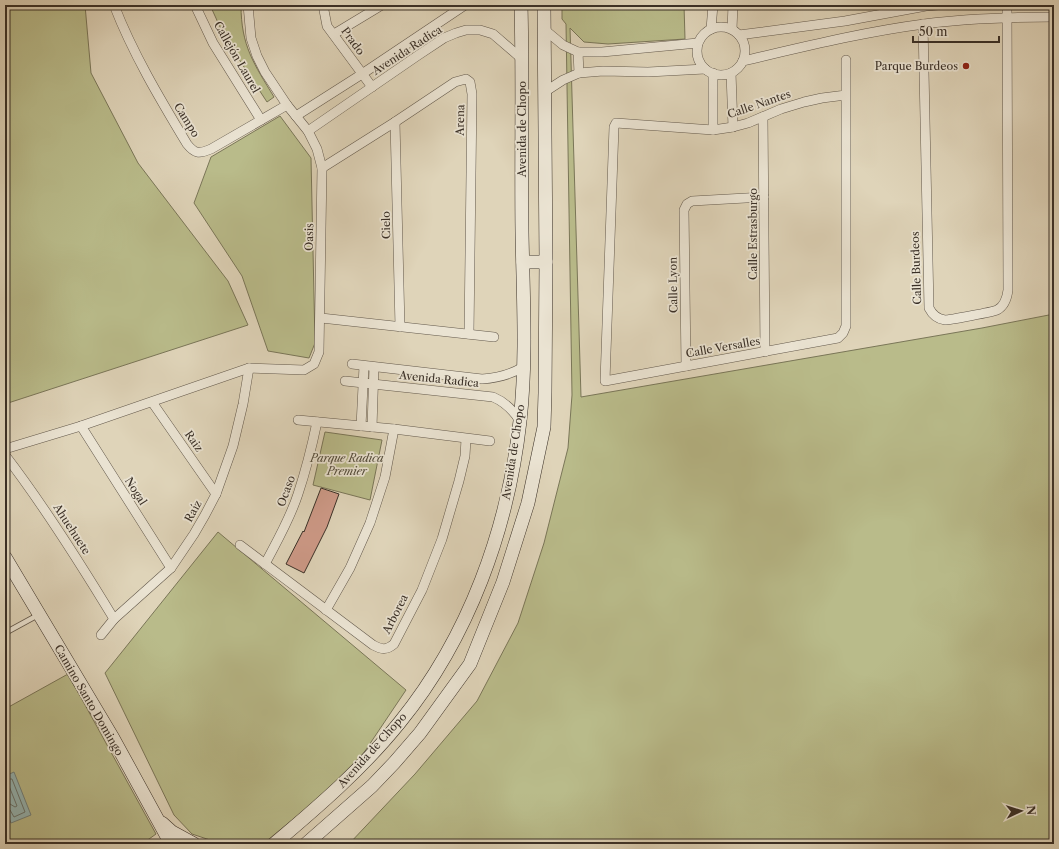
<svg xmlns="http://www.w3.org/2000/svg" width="1059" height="849" font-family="'Libre Caslon Text',serif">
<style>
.green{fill:#b9bb8a;stroke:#7a7658}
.water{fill:#95b7b6;stroke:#71817d}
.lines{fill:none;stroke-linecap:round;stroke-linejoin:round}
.shore{stroke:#68746e;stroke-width:1}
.building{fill:#ce9a88;stroke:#3a3027}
.lane-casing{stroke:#63594c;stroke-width:6}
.street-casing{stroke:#63594c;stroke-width:10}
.secondary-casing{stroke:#3a3027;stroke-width:14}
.lane{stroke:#eae3d2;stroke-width:4.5}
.street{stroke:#eae3d2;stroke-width:9}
.secondary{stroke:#eae3d2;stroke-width:13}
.poi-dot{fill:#8f2418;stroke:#eae3d2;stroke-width:1.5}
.labels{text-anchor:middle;stroke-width:3.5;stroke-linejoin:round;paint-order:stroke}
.street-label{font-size:11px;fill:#3a3027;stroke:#eae3d2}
.poi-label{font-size:11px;fill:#3a3027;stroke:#eae3d2;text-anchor:end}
.park-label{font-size:11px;font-style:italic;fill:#534c3b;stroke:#eae3d2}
</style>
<rect width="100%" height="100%" fill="#dfd4b9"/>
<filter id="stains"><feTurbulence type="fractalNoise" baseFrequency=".005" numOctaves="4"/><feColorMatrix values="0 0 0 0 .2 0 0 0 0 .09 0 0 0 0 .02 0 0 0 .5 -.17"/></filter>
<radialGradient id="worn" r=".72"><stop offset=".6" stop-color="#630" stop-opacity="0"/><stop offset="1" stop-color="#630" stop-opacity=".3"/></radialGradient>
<g class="green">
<polygon points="5,5 85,5 91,73 138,163 228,281 248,325 5,404"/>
<path d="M210,5H241C241,46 254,64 274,97L267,102L225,38Z"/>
<polygon points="562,5 684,5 685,39 608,44 584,42 570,28 581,397 982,328 1054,314 1054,844 349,844 415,774 477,701 518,623 544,543 568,448 572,395 566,24 562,19"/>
<polygon points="280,116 311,158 315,343 309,358 268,351 242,276 194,203 211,157"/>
<polygon points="325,432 382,440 370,500 313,485"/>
<polygon points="218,532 406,690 363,754 319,798 264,843 260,844 232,844 213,841 192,834 174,815 105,673"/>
<polygon points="68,674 156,834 142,844 5,844 5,709"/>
</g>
<polygon class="water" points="14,772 31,815 11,823 5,808 5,776"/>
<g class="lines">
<g class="shore">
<polyline points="5,779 12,779 25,812 14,817 10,810 5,808"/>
<polyline points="5,785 9,786 17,806 15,807 10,804 5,803"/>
</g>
</g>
<polygon class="building" points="321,488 339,494 327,527 304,573 286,564 303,531 304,532"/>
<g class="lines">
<g class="lane-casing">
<polyline id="lane" points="5,633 38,615"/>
</g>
<g class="street-casing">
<g id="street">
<path d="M114,5C133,54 160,99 187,144C195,154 199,154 211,149L287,105"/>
<polyline points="195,5 213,43 261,120"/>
<polyline points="323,5 327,26 372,87"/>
<path d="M923,24L929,308C932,314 937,319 945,320C949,320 993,312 997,310C1005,306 1007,298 1008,290L1007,5"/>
<circle cx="721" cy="51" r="24"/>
<polyline points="711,29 713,5"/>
<polyline points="732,29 733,5"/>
<polyline points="545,30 563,45 578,52 602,52 698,43"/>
<polyline points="334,34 382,5"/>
<polyline points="739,35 845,21 926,6 938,5"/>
<polyline points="578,52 579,73"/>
<polyline points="846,60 846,326 843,333 838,338 605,381 614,127 616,123 713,130 733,127 748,123 781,109 804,102 822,98 846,95"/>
<path d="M743,61C803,47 863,32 924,24C967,18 1010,17 1054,17"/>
<polyline points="713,73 713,130"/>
<polyline points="731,73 733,127"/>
<polyline points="546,91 563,80 579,73 603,71 648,72 705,69"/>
<polyline points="296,116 362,74 465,5"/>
<polyline points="763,117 765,352"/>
<polyline points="395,122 400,327"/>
<polyline points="308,131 417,56 444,38 456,33 466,30 480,30 493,34 522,59"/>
<polyline points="322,168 395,122 455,82 466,79 470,82 472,94 469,334"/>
<polyline points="321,318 494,337"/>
<path d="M352,364L482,379C498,378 510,375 523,367"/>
<polyline points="686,366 684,210 687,204 692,201 764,197"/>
<path d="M345,381L493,397C505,402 513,410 520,421"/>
<polyline points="152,402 216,494"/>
<polyline points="298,420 394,429 490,441"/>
<polyline points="81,426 171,568"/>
<polyline points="361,426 364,366"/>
<polyline points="372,427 374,367"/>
<polyline points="5,449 81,426 249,368 304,370 314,364 319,352 322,168 317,149 308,131 287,105 265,72 257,56 251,38 248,5"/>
<path d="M5,455C45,507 80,563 114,619"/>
<path d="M240,545L373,645C382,650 387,650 394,644L422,590L442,539L459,481L465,456L466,439"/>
<path d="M265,564C277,541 290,519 298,494C306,470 312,446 317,422"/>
<polyline points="326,610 350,568 370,523 385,477 394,429"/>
<polyline points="101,635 114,619 171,568 194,534 205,515 216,494 233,446 243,404 249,368"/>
</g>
</g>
<g class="secondary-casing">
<g id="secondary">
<polyline points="523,262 546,262"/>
<polyline points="5,557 113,738 171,844"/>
<polyline points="162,823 172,832 194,844"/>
<path d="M274,844C319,806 363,768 400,722C469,637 508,529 520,421C527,358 523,294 522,232C521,156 523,81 521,5"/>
<polyline points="306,844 372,786 394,763 420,733 470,664 503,582 528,503 544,427 545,393 546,262 544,5"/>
</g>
</g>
<use href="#lane" class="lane"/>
<use href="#street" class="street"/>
<use href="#secondary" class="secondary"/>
</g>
<circle class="poi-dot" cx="966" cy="66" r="4"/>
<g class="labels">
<g class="street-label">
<text transform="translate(353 41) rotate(54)" y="4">Prado</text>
<text transform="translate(407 50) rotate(-33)" y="4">Avenida Radica</text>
<text transform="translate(237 57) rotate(60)" y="4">Callejón Laurel</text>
<text transform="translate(759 104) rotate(-19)" y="4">Calle Nantes</text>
<text transform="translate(187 120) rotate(58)" y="4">Campo</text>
<text transform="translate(460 120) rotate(-89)" y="4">Arena</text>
<text transform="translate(522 129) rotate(-90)" y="4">Avenida de Chopo</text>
<text transform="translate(386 225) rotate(-91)" y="4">Cielo</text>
<text transform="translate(753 234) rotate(-90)" y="4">Calle Estrasburgo</text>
<text transform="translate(309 237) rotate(-89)" y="4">Oasis</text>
<text transform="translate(916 268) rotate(-92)" y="4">Calle Burdeos</text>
<text transform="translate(673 285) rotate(-91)" y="4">Calle Lyon</text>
<text transform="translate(723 347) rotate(-10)" y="4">Calle Versalles</text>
<text transform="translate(439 379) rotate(6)" y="4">Avenida Radica</text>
<text transform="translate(194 441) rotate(55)" y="4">Raiz</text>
<text transform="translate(513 452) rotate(-81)" y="4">Avenida de Chopo</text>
<text transform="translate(136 491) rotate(58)" y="4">Nogal</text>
<text transform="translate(286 491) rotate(-70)" y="4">Ocaso</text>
<text transform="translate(193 511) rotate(-61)" y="4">Raíz</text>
<text transform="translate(72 529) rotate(57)" y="4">Ahuehuete</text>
<text transform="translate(395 614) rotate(-63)" y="4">Arborea</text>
<text transform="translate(89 700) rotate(60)" y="4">Camino Santo Domingo</text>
<text transform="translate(372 750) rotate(-48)" y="4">Avenida de Chopo</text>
</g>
<g class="poi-label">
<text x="958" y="70">Parque Burdeos</text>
</g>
<g class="park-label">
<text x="347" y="462">Parque Radica<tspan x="347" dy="13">Premier</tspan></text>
</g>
</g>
<rect width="1059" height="849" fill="none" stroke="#dfd4b9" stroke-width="20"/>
<rect x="6" y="6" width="1047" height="837" fill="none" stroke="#3a3027" stroke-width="2"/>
<rect x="10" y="10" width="1039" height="829" fill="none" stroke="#3a3027"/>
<g transform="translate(1021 811) rotate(86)" stroke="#eae3d2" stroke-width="3" paint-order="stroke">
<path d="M0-3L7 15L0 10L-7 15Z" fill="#3a3027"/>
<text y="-6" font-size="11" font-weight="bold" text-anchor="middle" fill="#3a3027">N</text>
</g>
<path d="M913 36v6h86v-6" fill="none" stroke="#3a3027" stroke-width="2"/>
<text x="919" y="36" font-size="12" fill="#3a3027" stroke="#eae3d2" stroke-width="3" paint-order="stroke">50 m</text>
<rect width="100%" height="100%" filter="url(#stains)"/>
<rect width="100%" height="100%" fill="url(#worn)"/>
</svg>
